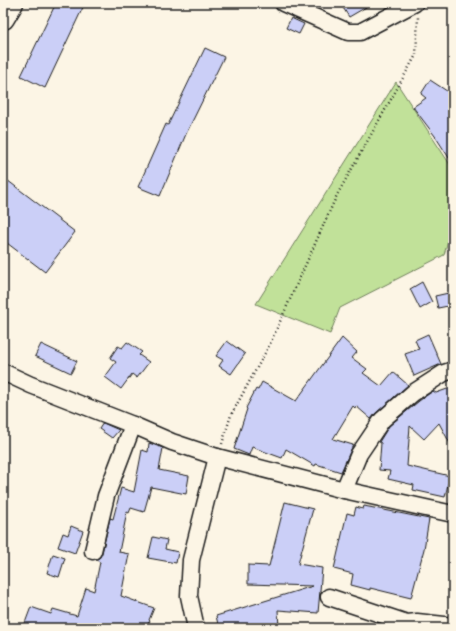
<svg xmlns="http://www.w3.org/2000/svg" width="456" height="631" font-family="'Balsamiq Sans',sans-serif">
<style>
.green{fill:#c1e199;stroke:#6e7e5a}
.building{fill:#cbcff7;stroke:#1c1c1c}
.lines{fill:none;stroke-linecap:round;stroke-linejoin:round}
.street-casing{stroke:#1c1c1c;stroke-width:19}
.secondary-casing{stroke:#1c1c1c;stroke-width:25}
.path{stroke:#1c1c1c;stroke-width:2.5;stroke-dasharray:1 3;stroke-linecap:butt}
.street{stroke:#fcf5e5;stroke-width:16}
.secondary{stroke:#fcf5e5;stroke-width:22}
</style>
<rect width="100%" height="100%" fill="#fcf5e5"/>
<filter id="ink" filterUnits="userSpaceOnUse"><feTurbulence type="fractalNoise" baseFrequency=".025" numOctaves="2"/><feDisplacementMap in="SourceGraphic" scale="8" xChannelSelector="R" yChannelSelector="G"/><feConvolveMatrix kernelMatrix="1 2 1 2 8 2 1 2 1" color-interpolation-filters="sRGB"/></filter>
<g filter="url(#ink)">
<polygon class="green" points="396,82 453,169 453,222 444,255 340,308 330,334 256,304"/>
<g class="building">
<polygon points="56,3 85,3 45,88 21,76"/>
<polygon points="340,3 373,3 349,17"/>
<polygon points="291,18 304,24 299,34 286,28"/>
<polygon points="205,48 224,57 186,134 160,196 138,187 166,124 168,125"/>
<polygon points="430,80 453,95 453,164 435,136 413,107 426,98 421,94"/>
<polygon points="3,177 75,232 45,272 3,240"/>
<polygon points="422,282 432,302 420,309 410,289"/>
<polygon points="453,292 453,305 438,308 435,296"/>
<polygon points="428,334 441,364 414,376 405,354 419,349 415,340"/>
<polygon points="342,338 357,352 352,358 367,369 363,373 381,386 393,372 408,385 376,413 371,419 356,406 355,408 353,406 333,439 353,445 341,472 316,464 315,466 286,449 282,458 252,447 249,455 234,449 247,409 246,408 256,389 258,390 262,382 296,401"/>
<polygon points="227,341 245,354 231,374 219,366 223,360 216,356"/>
<polygon points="127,342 142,352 139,355 149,362 137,378 132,374 121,389 105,377 116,362 110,358 118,346 122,348"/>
<polygon points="41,344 77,361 71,373 35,356"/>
<polygon points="453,387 453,449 439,423 424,439 410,426 407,466 450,476 445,497 413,490 414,485 388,479 390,471 379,470 381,443 379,442 389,426 419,401 423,398 424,399 423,398 433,391 436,393"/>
<polygon points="103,423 119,430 112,438 99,429"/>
<polygon points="149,443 163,448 159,470 189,476 186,494 151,487 144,512 131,508 129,513 127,512 119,552 129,554 121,596 154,608 149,620 150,621 145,628 38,628 25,623 31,607 51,614 53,609 77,616 86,588 94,591 100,562 96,560 100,557 102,553 110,518 113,519 121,488 134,492 142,450 148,452"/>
<polygon points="285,502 313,509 298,564 322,568 318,613 278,610 279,628 219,628 216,616 313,586 248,584 248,565 269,566"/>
<polygon points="364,506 429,519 424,549 411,598 370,588 370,590 351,585 353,574 334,569 347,513 354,515 356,507 363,509"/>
<polygon points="71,526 83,531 75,553 58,547 63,533 68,535"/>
<polygon points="153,537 167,540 165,549 178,552 176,563 148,558"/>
<polygon points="53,554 65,558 59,577 47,573"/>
</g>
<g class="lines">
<g class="street-casing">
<g id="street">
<polyline points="283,3 348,32 360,32 415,3"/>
<polyline points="3,372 31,385 133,425 172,442 217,457 344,490 453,514"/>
<polyline points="344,490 359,454 382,420 413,393 444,373 453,370"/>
<polyline points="93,551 106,496 133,425"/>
<polyline points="329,597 407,623 417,622 453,626"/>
<polyline points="196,628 189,596 191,560 217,457"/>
</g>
</g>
<g class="secondary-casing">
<polyline id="secondary" points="3,18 12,3"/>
</g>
<polyline class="path" points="222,444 231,415 269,346 337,195 416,55 418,17"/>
<use href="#street" class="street"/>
<use href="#secondary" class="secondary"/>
</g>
</g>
<rect width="456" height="631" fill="none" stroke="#fcf5e5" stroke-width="16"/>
<rect x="8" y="8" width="440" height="615" fill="none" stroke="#1c1c1c" stroke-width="1.5" filter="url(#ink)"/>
</svg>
